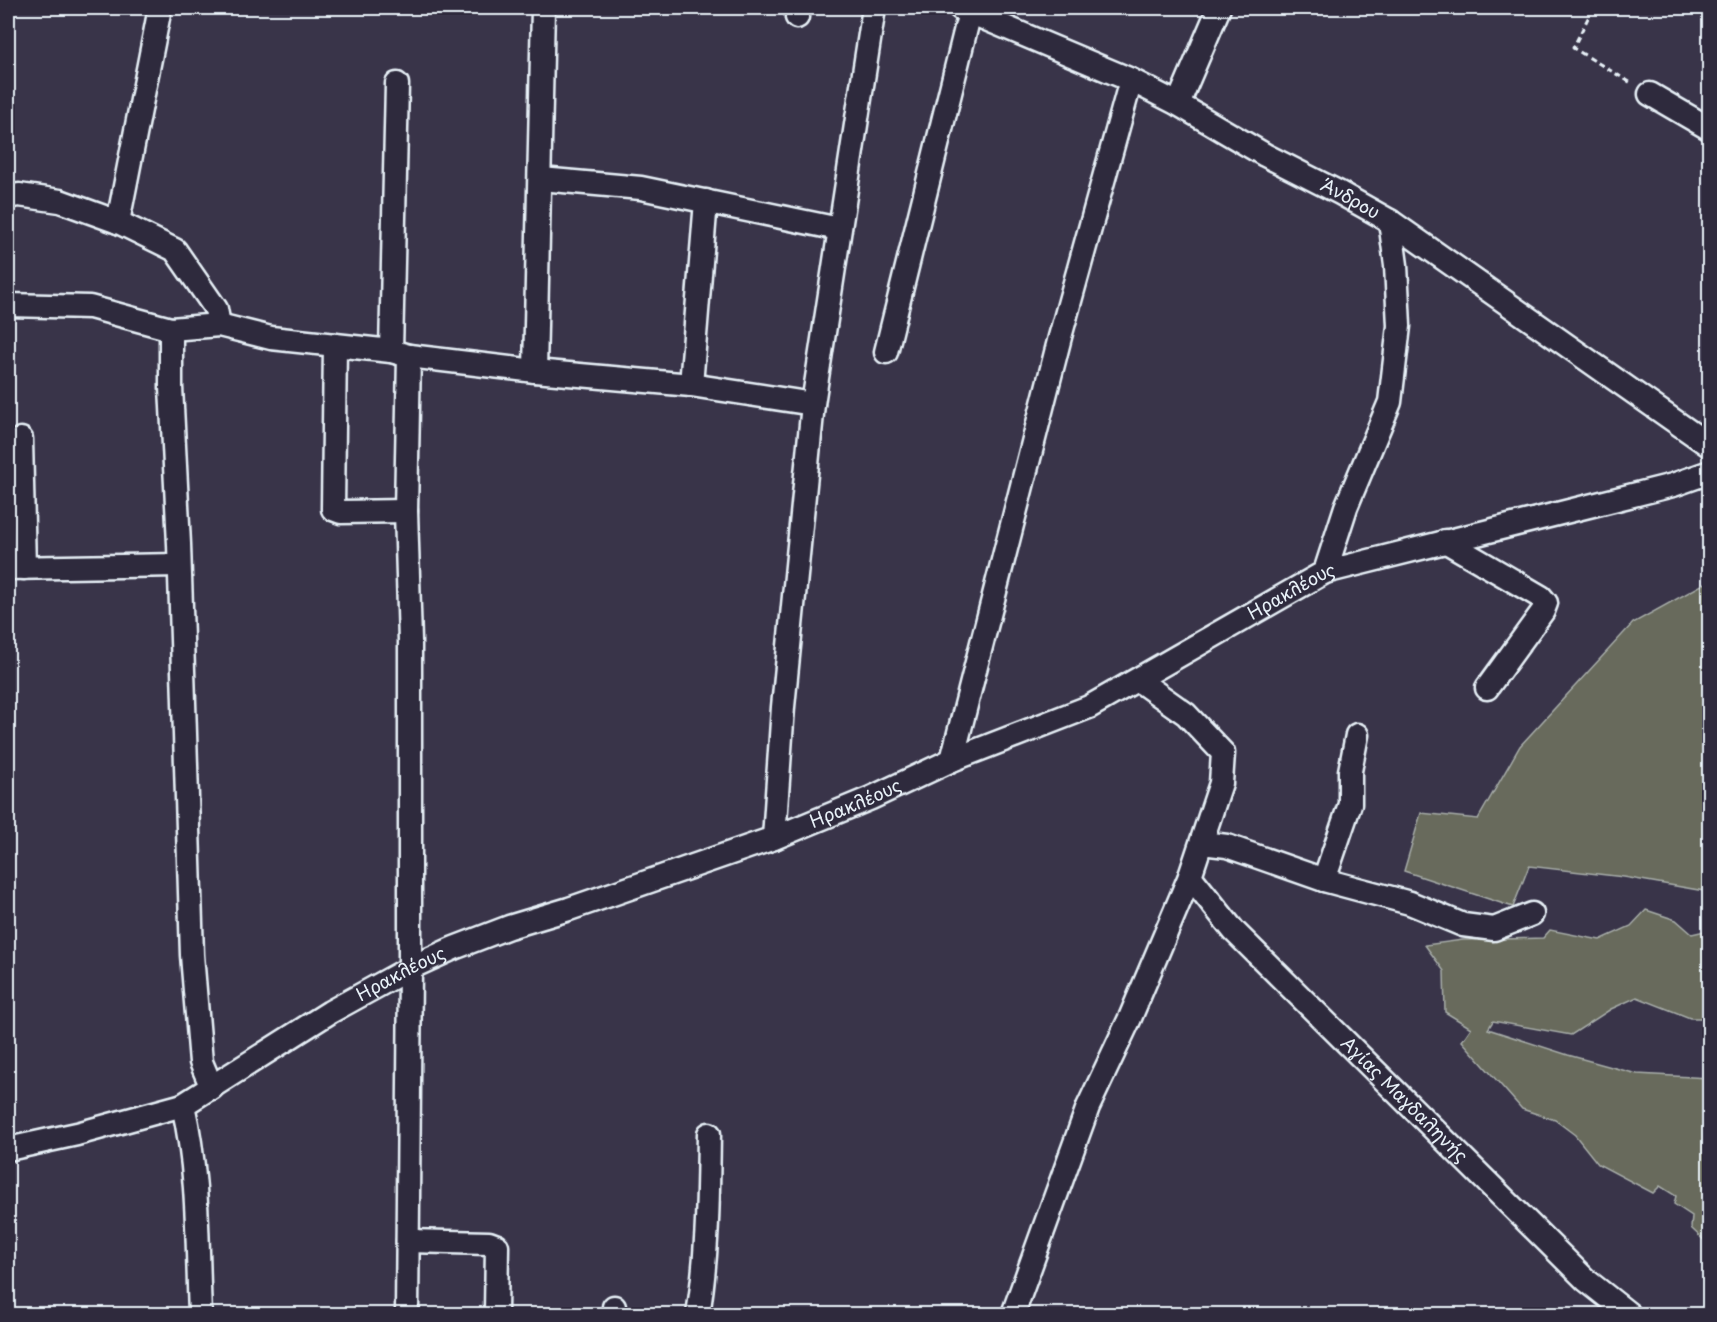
<svg xmlns="http://www.w3.org/2000/svg" width="1717" height="1322" font-family="'Playpen Sans',sans-serif">
<style>
.green{fill:#686a5c;stroke:#a8aeaa;stroke-width:1.5}
.lines{fill:none;stroke-linecap:round;stroke-linejoin:round}
.minor-casing{stroke:#e8f1f8;stroke-width:27}
.path{stroke:#e8f1f8;stroke-width:3;stroke-dasharray:6 4.5;stroke-linecap:butt}
.minor{stroke:#2f2a3d;stroke-width:22}
.labels{text-anchor:middle;stroke-width:4.5;stroke-linejoin:round;paint-order:stroke}
.street-label{font-size:18px;fill:#e8f1f8;stroke:#2f2a3d}
</style>
<rect width="100%" height="100%" fill="#393449"/>
<filter id="ink" filterUnits="userSpaceOnUse"><feTurbulence type="fractalNoise" baseFrequency=".0167" numOctaves="2"/><feDisplacementMap in="SourceGraphic" scale="12" xChannelSelector="R" yChannelSelector="G"/><feConvolveMatrix kernelMatrix="1 2 1 2 8 2 1 2 1" color-interpolation-filters="sRGB"/></filter>
<g filter="url(#ink)">
<g class="green">
<polygon points="1709,581 1709,905 1704,891 1624,877 1529,866 1513,907 1404,871 1421,813 1478,819 1520,746 1633,623"/>
<polygon points="1646,910 1676,920 1692,934 1709,930 1709,1018 1690,1018 1637,997 1611,1009 1571,1035 1493,1021 1488,1029 1568,1055 1637,1074 1709,1078 1709,1245 1691,1228 1692,1216 1674,1204 1676,1196 1660,1186 1653,1193 1598,1164 1575,1135 1555,1120 1522,1109 1462,1041 1471,1028 1445,1012 1444,971 1425,945 1463,940 1543,938 1550,930 1600,940 1631,926"/>
</g>
<g class="lines">
<g class="minor-casing">
<g id="minor">
<path id="s1" d="M960,8L1131,80L1178,104L1265,155L1340,193L1390,221L1710,446"/>
<polyline points="797,17 798,8"/>
<polyline points="1650,94 1710,129"/>
<polyline points="1178,104 1219,8"/>
<polyline points="541,179 641,188 839,229"/>
<polyline points="8,197 19,195 60,201 118,222 175,250 216,309 219,325"/>
<polyline points="118,222 160,8"/>
<polyline points="8,305 90,307 171,329"/>
<polyline points="335,345 333,509 341,512 406,511"/>
<polyline points="391,351 397,84"/>
<polyline points="886,352 970,12"/>
<polyline points="535,371 543,8"/>
<polyline points="691,385 706,201"/>
<polyline points="21,439 24,568"/>
<polyline points="1445,541 1541,597 1546,603 1543,611 1487,688"/>
<polyline points="8,568 179,565"/>
<polyline points="1325,572 1346,507 1390,402 1399,326 1396,265 1390,221"/>
<polyline points="952,760 1060,337 1131,80"/>
<polyline points="774,838 783,707 813,404 874,8"/>
<polyline points="1202,843 1227,846 1324,880 1410,903 1463,925 1494,929 1532,914"/>
<path id="s2" d="M1190,876L1234,931L1586,1280L1629,1314"/>
<polyline points="1324,880 1350,804 1350,771 1357,735"/>
<polyline points="212,1088 201,1062 192,955 179,544 171,387 171,329 219,325 271,338 391,351 409,356 535,371 691,385 813,404"/>
<path d="M183,1105C199,1174 197,1245 200,1314"/>
<path id="s3" d="M8,1149L77,1134L183,1105L330,1012L410,968L454,948L509,927L569,909L774,838L871,798L952,760L1089,707L1325,572L1673,485L1710,472"/>
<polyline points="408,1241 489,1243 497,1246 496,1314"/>
<polyline points="407,1314 410,968 410,641 406,511 409,356"/>
<polyline points="614,1314 614,1307"/>
<path d="M698,1314C708,1255 708,1194 709,1134"/>
<polyline points="1013,1314 1088,1107 1130,1018 1190,876 1221,783 1223,753 1186,714 1138,680"/>
</g>
</g>
<polyline class="path" points="1593,8 1573,48 1633,84"/>
<use href="#minor" class="minor"/>
</g>
</g>
<g class="labels">
<g class="street-label">
<text dy="6" stroke="none"><textPath href="#s1" startOffset="435">Άνδρου</textPath></text>
<text dy="6" stroke="none"><textPath href="#s3" startOffset="1407">Ηρακλέους</textPath></text>
<text dy="6" stroke="none"><textPath href="#s3" startOffset="921">Ηρακλέους</textPath></text>
<text dy="6" stroke="none"><textPath href="#s3" startOffset="435">Ηρακλέους</textPath></text>
<text dy="6" stroke="none"><textPath href="#s2" startOffset="310">Αγίας Μαγδαληνής</textPath></text>
</g>
</g>
<rect width="1717" height="1322" fill="none" stroke="#2f2a3d" stroke-width="30"/>
<rect x="15" y="15" width="1687" height="1292" fill="none" stroke="#e8f1f8" stroke-width="2" filter="url(#ink)"/>
</svg>
